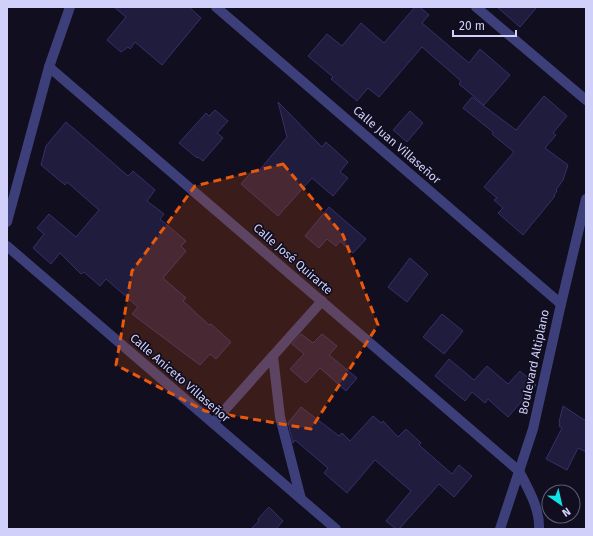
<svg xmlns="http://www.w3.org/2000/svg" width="593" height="536" font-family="'Fira Sans',sans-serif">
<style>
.building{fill:#201c3e;stroke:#363069}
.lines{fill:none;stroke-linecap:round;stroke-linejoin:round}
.service{stroke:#3d3f7a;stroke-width:10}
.minor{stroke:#3d3f7a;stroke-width:10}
.marked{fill:#e8590c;fill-opacity:0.2;stroke:#e8590c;stroke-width:3;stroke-dasharray:8 5;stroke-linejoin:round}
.labels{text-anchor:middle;stroke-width:3.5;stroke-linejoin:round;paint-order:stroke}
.street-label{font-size:12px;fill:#d1d0fb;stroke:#100e1f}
</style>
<rect width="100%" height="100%" fill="#100e1f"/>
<g class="building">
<polygon points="114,7 189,7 201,18 162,65 135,42 130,49 128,47 121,52 107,40 126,17"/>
<polygon points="415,7 420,7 429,15 422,23 469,63 480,49 510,75 484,105 459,84 461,81 422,47 379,97 368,88 357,101 331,79 333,77 308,56 327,34 342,46 361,23 384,43"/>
<polygon points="497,7 537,7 520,27"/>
<polygon points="544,96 567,116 553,133 556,135 545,148 568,165 563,180 556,190 557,191 554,195 555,196 523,235 498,213 503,208 494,200 497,198 484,187 514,152 492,134 493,132 463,108 472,97 516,130"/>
<polygon points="278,102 322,147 326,142 348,162 340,172 348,178 333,196 312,178 278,216 241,184 253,170 257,173 287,137"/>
<polygon points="215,110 228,121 217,133 223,138 203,161 198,157 197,158 179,143 206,113 209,116"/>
<polygon points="410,111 423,123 407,142 393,130"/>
<polygon points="66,122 128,176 133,171 155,190 147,201 164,214 160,219 186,241 181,246 186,251 163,278 186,298 183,301 209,325 211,324 231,342 216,359 210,354 200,365 132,314 138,307 106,279 100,286 84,272 81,274 60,253 51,264 33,248 44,234 37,228 49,214 76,237 99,210 67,182 65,185 41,165 46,146"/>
<polygon points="329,207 366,239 353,253 340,241 336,246 327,239 319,248 305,236"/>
<polygon points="410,258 428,274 407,302 388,287"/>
<polygon points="442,314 463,331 444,354 423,337"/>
<polygon points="301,334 313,343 322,334 337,346 329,355 357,378 346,391 320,368 306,383 290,369 304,354 292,344"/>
<polygon points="449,359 474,380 487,366 508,384 520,371 536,385 508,417 488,399 485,403 472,392 465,401 435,376"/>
<polygon points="563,406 586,421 586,452 578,448 567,470 546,459 562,428 559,426 560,423 559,422"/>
<polygon points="301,407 339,436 342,433 350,441 373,416 381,423 383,421 398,437 406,429 421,443 419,445 452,474 459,465 472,476 454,497 439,484 399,529 396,529 386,521 411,491 375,460 347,493 324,473 328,468 295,440 293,443 288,423"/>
<polygon points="269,507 283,521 276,529 251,529 259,521 258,519"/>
</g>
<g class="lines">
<path class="service" d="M519,471C528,489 540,508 539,529"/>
<g class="minor">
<polyline points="216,7 561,304"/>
<polyline points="476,7 586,100"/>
<polyline points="49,67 519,471"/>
<polyline points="7,222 49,67 70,7"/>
<polyline points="7,246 336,529"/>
<polyline points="273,356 280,417 301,499"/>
<polyline points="213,423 322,301"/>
<polyline points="500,529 533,429 561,304 586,199"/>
</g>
</g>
<path class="marked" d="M283,164L343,235L378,325L311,429L205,411L116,365L132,271L195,186Z"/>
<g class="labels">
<g class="street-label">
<text transform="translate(397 145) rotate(41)" y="4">Calle Juan Villaseñor</text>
<text transform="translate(293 259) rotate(41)" y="4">Calle José Quirarte</text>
<text transform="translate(534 362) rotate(-78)" y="4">Boulevard Altiplano</text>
<text transform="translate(180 378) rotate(41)" y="4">Calle Aniceto Villaseñor</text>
</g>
</g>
<rect width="593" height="536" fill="none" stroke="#d1d0fb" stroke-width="16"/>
<g transform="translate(561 504) rotate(146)"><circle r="19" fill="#100e1f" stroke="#5d5c77"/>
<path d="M0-3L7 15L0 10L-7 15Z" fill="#12e1e5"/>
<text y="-6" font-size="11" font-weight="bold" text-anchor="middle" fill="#d1d0fb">N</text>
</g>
<path d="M453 30v6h63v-6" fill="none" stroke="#d1d0fb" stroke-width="2"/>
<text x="459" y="30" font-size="12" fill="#d1d0fb" stroke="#100e1f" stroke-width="3" paint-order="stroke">20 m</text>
</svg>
